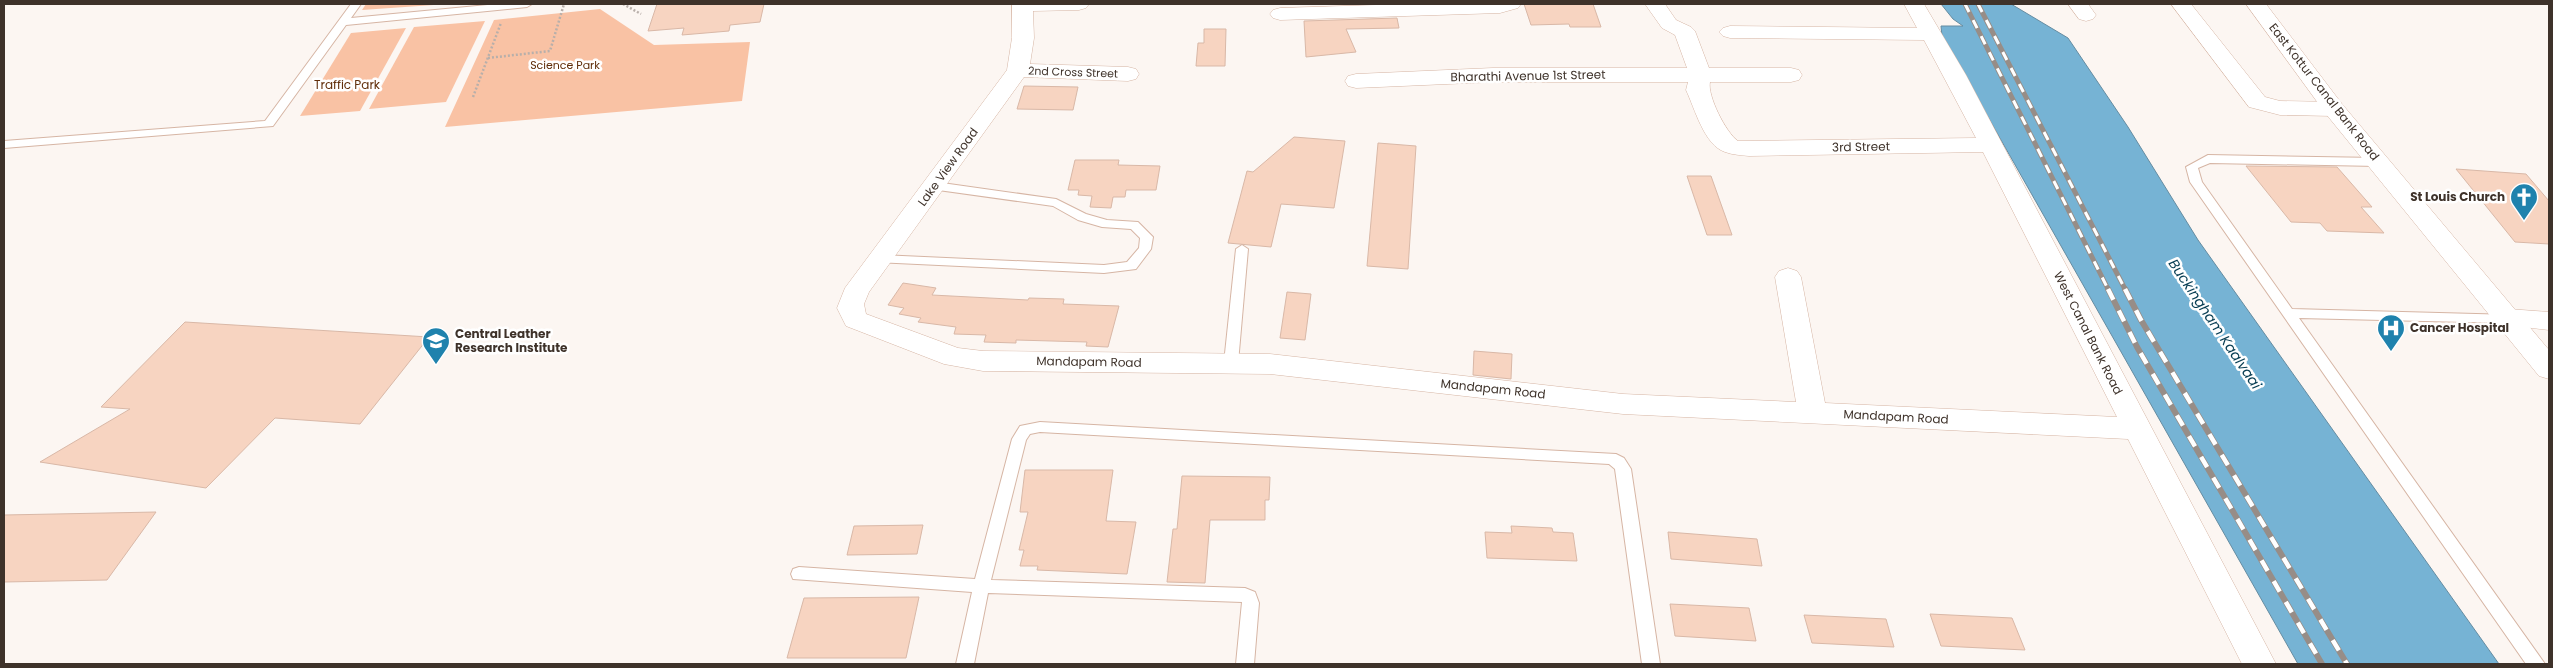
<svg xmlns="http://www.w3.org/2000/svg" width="2553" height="668" font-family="Poppins,sans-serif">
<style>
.green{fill:#f9c2a4}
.water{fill:#76b3d4;stroke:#658ca1}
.building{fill:#f7d4c1;stroke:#d9b8a7}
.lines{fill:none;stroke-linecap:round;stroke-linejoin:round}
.lane-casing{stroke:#d6b5a4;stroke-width:2}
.street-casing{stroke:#d6b5a4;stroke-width:1}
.secondary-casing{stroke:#d6b5a4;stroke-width:1}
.path{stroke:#b8afaa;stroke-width:2.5;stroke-dasharray:2 2;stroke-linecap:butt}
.lane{fill:#fff;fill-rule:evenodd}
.street{fill:#fff;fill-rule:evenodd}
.secondary{fill:#fff;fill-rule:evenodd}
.rail-far1-casing{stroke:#978d87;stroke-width:5}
.rail-casing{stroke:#978d87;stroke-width:6}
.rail-far1{stroke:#fff;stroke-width:3;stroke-dasharray:9;stroke-linecap:butt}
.rail{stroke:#fff;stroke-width:4.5;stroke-dasharray:12;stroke-linecap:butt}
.labels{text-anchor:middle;stroke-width:5;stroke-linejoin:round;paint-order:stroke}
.far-park-label{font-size:11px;fill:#612e0a;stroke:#fff}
.far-street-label{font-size:11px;fill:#3e322a;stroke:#fff}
.street-label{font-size:12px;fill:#3e322a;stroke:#fff}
.park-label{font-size:12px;fill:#612e0a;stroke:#fff}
.poi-label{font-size:12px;font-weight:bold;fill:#3e322a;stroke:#fff;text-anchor:start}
.water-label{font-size:14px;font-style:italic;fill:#073d53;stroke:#fff}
</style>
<rect width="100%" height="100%" fill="#fcf6f2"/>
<g class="green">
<polygon points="366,4 448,4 362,10"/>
<polygon points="600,9 654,45 750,42 742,101 445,127 494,20"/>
<polygon points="485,21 446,102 369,109 414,27"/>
<polygon points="406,28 360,111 300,116 351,33"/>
</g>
<polygon class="water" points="1941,4 2011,4 2068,38 2128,127 2198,240 2499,664 2298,664 1942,36 1941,26 1963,26 1953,19"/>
<g class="building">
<polygon points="657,4 764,4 760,22 730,25 729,31 682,35 684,28 648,31"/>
<polygon points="1524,4 1593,4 1601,27 1570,27 1569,24 1531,25"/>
<polygon points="1397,18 1399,28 1346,29 1356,52 1306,57 1304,21"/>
<polygon points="1204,29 1226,29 1225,66 1196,66 1198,43 1204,43"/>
<polygon points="1024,86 1078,87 1073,110 1017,109"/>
<polygon points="1294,137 1345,141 1334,208 1281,204 1271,247 1228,243 1247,171 1253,172"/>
<polygon points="1378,143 1416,146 1408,269 1367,266"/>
<polygon points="1075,160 1119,160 1118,165 1160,166 1156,190 1126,190 1125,197 1113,197 1111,208 1090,207 1092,196 1078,195 1079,190 1068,190"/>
<polygon points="2246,166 2337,167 2372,207 2361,207 2384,233 2327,231 2320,223 2291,222"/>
<polygon points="2456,169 2526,174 2549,201 2549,244 2515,242"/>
<polygon points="1687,176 1711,176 1732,235 1707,235"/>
<polygon points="903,283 936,288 932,295 1028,300 1029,298 1064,299 1063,304 1119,306 1108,347 1086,346 1087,342 1016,340 1016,343 984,342 986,335 954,334 956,327 918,322 921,318 899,314 904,308 888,305"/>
<polygon points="1287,292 1311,294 1305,340 1280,338"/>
<polygon points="185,322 429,337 360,424 275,418 206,488 40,462 130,409 101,407"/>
<polygon points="1474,351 1512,354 1511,379 1473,375"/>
<polygon points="1025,470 1113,470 1106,521 1136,522 1127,574 1037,570 1038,566 1020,566 1024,550 1019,550 1028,512 1020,512"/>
<polygon points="1182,476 1270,477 1269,500 1265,500 1265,520 1210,520 1205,583 1167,582 1173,529 1177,529"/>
<polygon points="156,512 107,580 4,582 4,515"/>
<polygon points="923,525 917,554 847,555 854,526"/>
<polygon points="1511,526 1552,528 1553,532 1573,533 1577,561 1487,558 1485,532 1512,533"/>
<polygon points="1668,532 1757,539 1762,566 1671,559"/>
<polygon points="919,597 906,658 787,658 804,598"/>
<polygon points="1670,604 1749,608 1756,641 1675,636"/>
<polygon points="1930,614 2012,618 2025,650 1941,646"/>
<polygon points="1804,615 1886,619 1894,647 1812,643"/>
</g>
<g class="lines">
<g class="lane-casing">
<g id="lane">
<polygon points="351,4 361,4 351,18 498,4 532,4 527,7 346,25 273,126 4,148 4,141 265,121"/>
<polygon points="2208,155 2378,158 2384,162 2378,166 2210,163 2198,168 2202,182 2292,309 2513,315 2515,318 2508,323 2299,318 2545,664 2526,664 2190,182 2186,167"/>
<polygon points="935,182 1056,199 1086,214 1107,220 1138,222 1153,237 1151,249 1136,269 1104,273 875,262 874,259 875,256 880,255 1104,265 1127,262 1139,248 1140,238 1131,229 1102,227 1078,220 1053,206 931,189 929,186"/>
<polygon points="1242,245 1248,249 1238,363 1231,368 1224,363 1236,249"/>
<polygon points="1040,422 1616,454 1624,458 1631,469 1660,664 1642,664 1615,469 1609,464 1040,432 1030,434 1026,440 991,580 1245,588 1255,592 1259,603 1254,664 1236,664 1242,602 988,593 974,664 956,664 972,592 793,579 791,574 793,569 799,567 975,579 1012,439 1020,426"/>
</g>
</g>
<g class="street-casing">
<g id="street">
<path d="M1012,4H1089L1086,8L1079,10L1033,11L1034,38L1030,64L1128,67L1136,69L1139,74L1136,79L1128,81L1024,77L869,292L864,304L866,314L958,348L983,351L1270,354L1623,394L1796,402L1775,277L1779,271L1788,268L1797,271L1801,277L1825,403L2117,417L1983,152L1749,156C1741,155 1733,155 1725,152C1704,145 1695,109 1686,90L1688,82H1493L1356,88L1348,86L1345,81L1348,76L1356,74L1493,68H1687L1675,35L1662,28L1645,4H1665L1676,20L1691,27L1695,31L1709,68H1791L1799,70L1802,75L1799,80L1791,82H1710C1707,95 1726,133 1738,141L1976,138L1924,40L1730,38L1723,36L1719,32L1723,28L1730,26L1917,28L1904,4H1924L1966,75L2276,664H2242L2128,439L1623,414L1270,374L983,371L944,364L846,326L837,308L845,288L1007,70L1012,38Z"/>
<polygon points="1408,4 1521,4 1518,8 1500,13 1280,20 1273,18 1270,14 1273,10 1280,8"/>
<polygon points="2068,4 2088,4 2096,15 2093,19 2086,21 2079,19"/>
<polygon points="2171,4 2191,4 2265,97 2280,101 2334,102 2342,104 2345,109 2342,114 2334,116 2280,115 2249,107"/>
<polygon points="2508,309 2549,312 2549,330 2498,324 2494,318 2498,312"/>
</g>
</g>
<g class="secondary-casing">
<polygon id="secondary" points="2246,4 2266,4 2342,104 2549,350 2549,379 2539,376 2326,114"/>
</g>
<g class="path">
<polyline points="623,4 641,14"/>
<polyline points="488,58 550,51 564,4"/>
<polyline points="473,97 501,23"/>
</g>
<use href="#lane" class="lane"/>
<use href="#street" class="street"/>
<use href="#secondary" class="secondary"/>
<g class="rail-far1-casing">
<g id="rail-far1">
<polyline points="1965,4 2109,291"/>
<polyline points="1978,4 2126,291"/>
</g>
</g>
<g class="rail-casing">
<g id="rail">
<polyline points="2108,289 2137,347 2322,664"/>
<polyline points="2125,289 2141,320 2347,664"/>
</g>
</g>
<use href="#rail-far1" class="rail-far1"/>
<use href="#rail" class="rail"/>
</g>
<defs>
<g id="church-pin" transform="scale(1.4375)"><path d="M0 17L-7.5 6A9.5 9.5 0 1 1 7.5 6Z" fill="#1f82ad" stroke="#fff"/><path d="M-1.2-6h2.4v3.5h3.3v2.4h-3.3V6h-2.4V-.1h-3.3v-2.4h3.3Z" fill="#fff"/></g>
<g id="hospital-pin" transform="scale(1.4375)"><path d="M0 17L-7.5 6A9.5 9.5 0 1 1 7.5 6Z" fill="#1f82ad" stroke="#fff"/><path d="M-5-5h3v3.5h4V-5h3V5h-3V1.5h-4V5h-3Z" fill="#fff"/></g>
<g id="university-pin" transform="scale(1.4375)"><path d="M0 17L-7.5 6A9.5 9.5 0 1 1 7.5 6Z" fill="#1f82ad" stroke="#fff"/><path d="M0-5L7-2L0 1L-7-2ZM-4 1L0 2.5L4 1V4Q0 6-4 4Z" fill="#fff"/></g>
</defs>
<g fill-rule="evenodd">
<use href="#church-pin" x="2524" y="197"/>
<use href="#hospital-pin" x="2391" y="328"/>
<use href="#university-pin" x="436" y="341"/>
</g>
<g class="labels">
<g class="far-park-label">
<text x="565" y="69">Science Park</text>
</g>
<g class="far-street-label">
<text transform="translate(1073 72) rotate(2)" y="4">2nd Cross Street</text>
</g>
<g class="street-label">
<text transform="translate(1528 76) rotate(-1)" y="4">Bharathi Avenue 1st Street</text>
<text transform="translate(2324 92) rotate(52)" y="4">East Kottur Canal Bank Road</text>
<text transform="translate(1861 147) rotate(-1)" y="4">3rd Street</text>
<text transform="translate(948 167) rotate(-54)" y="4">Lake View Road</text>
<text transform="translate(2088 333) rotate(63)" y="4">West Canal Bank Road</text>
<text transform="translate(1089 362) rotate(1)" y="4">Mandapam Road</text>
<text transform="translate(1493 389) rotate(6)" y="4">Mandapam Road</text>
<text transform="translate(1896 417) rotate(3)" y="4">Mandapam Road</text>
</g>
<g class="park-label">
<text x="347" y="89">Traffic Park</text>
</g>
<g class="poi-label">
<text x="2505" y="201" text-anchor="end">St Louis Church</text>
<text x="2410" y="332">Cancer Hospital</text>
<text x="455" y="338">Central Leather<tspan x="455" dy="14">Research Institute</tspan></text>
</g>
<g class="water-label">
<text transform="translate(2215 324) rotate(56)" y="5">Buckingham Kaalvaai</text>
</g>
</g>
<rect width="2553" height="668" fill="none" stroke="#3e322a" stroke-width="10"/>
</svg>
